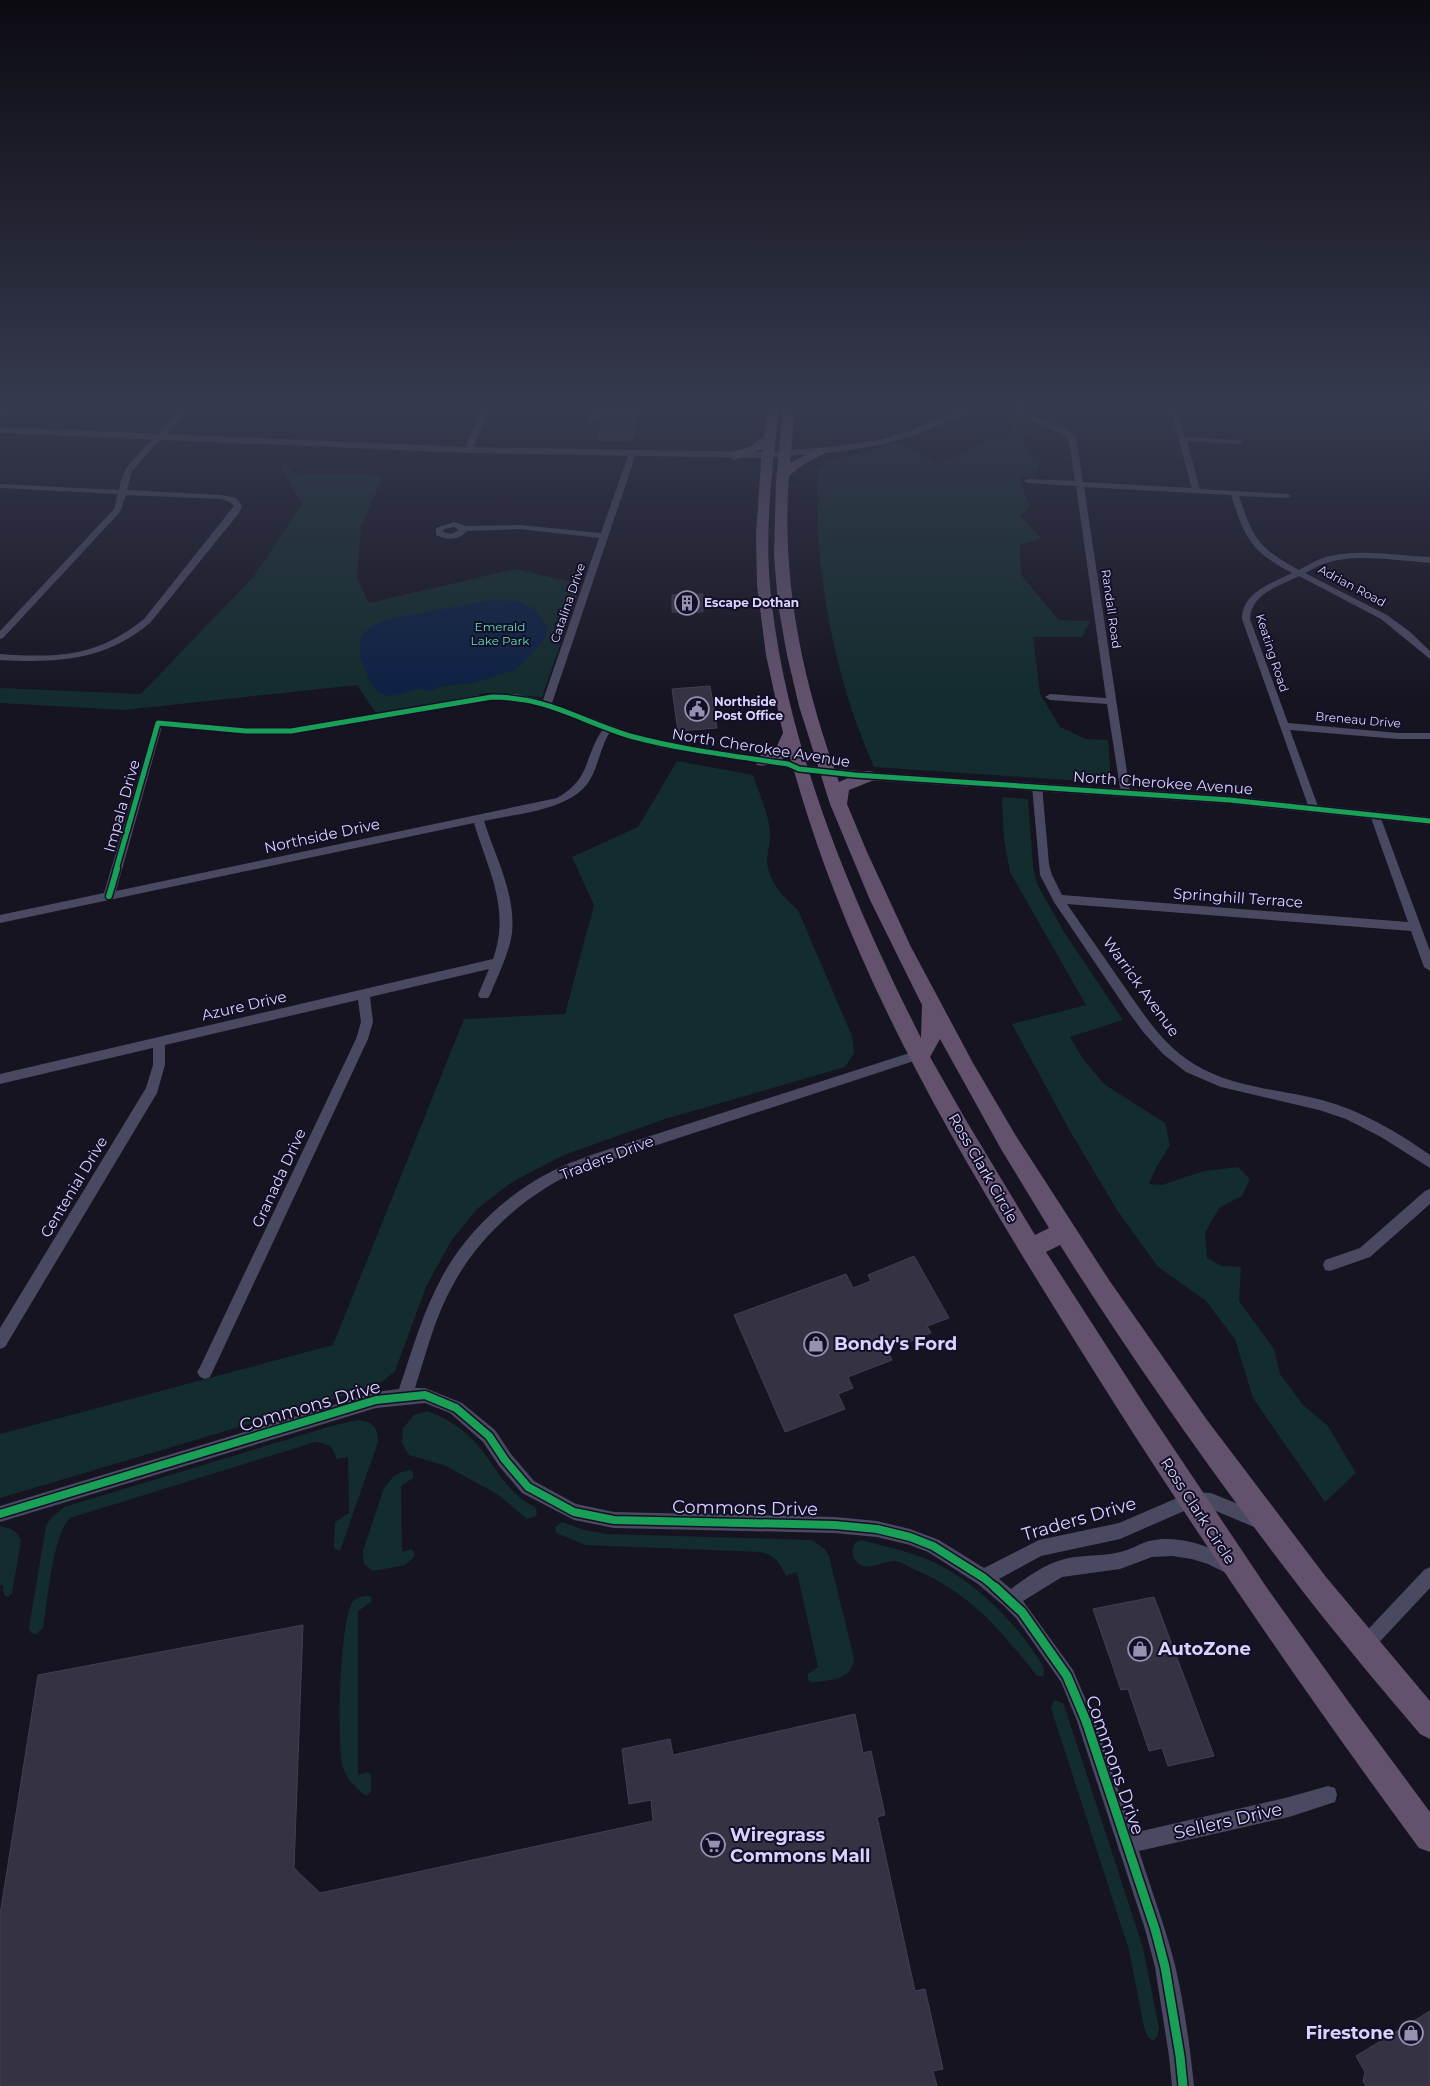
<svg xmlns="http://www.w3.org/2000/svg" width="1430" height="2086" font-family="Montserrat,sans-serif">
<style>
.green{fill:#132c2d}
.water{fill:#0d2144}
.building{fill:#343243;stroke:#433f54}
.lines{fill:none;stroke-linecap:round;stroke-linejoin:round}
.minor{fill:#4a4962;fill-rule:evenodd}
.tertiary{fill:#4a4962;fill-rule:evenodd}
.trunk{fill:#62526e;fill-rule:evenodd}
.cycleway-far3-casing{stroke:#130f26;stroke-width:8}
.cycleway-far2-casing{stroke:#130f26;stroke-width:9}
.cycleway-far1-casing{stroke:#130f26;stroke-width:11}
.cycleway-casing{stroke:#130f26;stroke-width:12}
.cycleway-far3{stroke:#1a9f57;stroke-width:5}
.cycleway-far2{stroke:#1a9f57;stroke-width:6}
.cycleway-far1{stroke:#1a9f57;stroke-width:8}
.cycleway{stroke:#1a9f57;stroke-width:9}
.labels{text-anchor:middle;stroke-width:4;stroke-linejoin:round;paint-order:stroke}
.far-street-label{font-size:12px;fill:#d9d4ff;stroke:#130f26}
.far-poi-label{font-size:12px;font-weight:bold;fill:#d9d4ff;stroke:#130f26;text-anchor:start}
.far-park-label{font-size:12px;fill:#5fe0c0;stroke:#130f26}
.street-label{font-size:15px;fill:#d9d4ff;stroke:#130f26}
.near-poi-label{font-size:18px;font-weight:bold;fill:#d9d4ff;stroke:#130f26;text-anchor:start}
.near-street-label{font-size:18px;fill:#d9d4ff;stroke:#130f26}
</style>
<rect width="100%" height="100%" fill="#161421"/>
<g class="green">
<path d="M1014,416L1044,427L1022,438L1029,452L1041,460L1034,477H1018L1030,507L1020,516L1041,538L1020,545L1021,575L1059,620L1090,621L1082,637H1033L1040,694L1060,727L1086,739L1108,740L1111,783L874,767C845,701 827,629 820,558C817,529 818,499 817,470L827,462L901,442L939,464L989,438L1007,436L1013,429L1010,417Z"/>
<polygon points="286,466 298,475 358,473 383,476 361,527 357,578 369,603 515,569 581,584 542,697 487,693 376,713 357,685 124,710 0,703 0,688 141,694 254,576 302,504 281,467"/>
<path d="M677,761L753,775C759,793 768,813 770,831C771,842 767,852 767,862C769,882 784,898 798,910L852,1036L854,1053L845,1067L665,1119L564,1155L512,1182L477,1209L451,1241L426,1287L395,1371L377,1386L0,1498V1434L333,1345L464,1019L565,1014L594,905L572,857L638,827Z"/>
<polygon points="1002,797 1028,799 1033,867 1037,884 1064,932 1123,1020 1070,1037 1083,1059 1104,1084 1165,1123 1170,1145 1157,1166 1149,1184 1162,1185 1204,1171 1238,1167 1250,1179 1242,1196 1219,1208 1205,1233 1207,1258 1222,1266 1241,1267 1239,1301 1274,1349 1280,1374 1303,1405 1328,1426 1356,1473 1325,1502 1253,1398 1235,1339 1205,1300 1158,1267 1117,1210 1070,1131 1012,1024 1086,1005 1010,872 1004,839"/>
<path d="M427,1411C447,1418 464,1429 478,1445C496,1468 508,1494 535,1507L537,1512L536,1516L527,1519L497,1494L446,1466L409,1455L402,1443L403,1428L414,1415Z"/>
<path d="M359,1420C373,1422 378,1427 378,1442L340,1551L334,1548L335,1522L349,1513L348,1457L336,1459C334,1446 327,1443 315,1442L70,1518C52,1535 48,1602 43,1628L36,1634L31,1633L29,1628L46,1526L50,1519L64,1507L335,1425Z"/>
<polygon points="410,1470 413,1472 413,1478 401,1486 402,1552 412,1549 415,1556 405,1565 373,1571 364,1564 363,1551 384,1488 393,1477 399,1473"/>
<path d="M562,1522L584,1530L606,1534L812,1540L825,1549L829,1556L854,1658C852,1681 831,1679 812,1683L808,1680V1674L818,1667L797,1572L786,1576C779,1562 776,1556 761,1552L586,1545L556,1533L555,1527Z"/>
<path d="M0,1526C11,1528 17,1530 21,1541L12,1593L8,1597L4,1595L3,1585H0Z"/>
<path d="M861,1540C884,1546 908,1551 931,1561C977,1582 1015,1622 1042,1664L1044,1670L1043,1676H1037C1001,1630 968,1591 913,1569C908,1566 901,1562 896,1561C882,1560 866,1574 856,1561C851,1555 852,1549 855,1543Z"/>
<path d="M369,1596L372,1598L371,1602L358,1611V1775L368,1772L371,1775V1792L366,1796C356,1788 347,1780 343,1767C336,1745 340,1621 352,1603C356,1597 362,1596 369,1596Z"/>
<polygon points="1054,1700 1063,1703 1067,1714 1143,1948 1159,2028 1157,2037 1153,2041 1148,2037 1144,2027 1129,1950 1051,1708"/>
</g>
<path class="water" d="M495,600L522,602L536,611L548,628L544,640L516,670L473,683L443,686L430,691C415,683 397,701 382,694C369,688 369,674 362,663C359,659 361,655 360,649C356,620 407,616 427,612C450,608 472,603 495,600Z"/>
<g class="building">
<polygon points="591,409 640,409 631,441 597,440 603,422 587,421"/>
<polygon points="703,594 703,612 672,612 672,595"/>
<polygon points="710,686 717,728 678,731 672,689"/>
<polygon points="914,1256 949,1318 927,1326 931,1333 904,1344 901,1338 884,1344 892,1360 848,1377 853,1388 838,1394 845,1409 785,1432 734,1315 846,1274 853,1288 871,1281 868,1275"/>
<polygon points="1154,1597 1214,1756 1168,1766 1162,1748 1149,1751 1128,1689 1121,1690 1093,1609"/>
<polygon points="303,1625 294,1868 320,1893 653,1821 651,1800 629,1804 622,1749 670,1739 673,1755 855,1714 863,1753 871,1751 885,1815 877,1817 915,1991 925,1989 943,2069 933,2071 937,2086 0,2086 0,1915 38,1675"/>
<polygon points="1430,2011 1430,2086 1366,2086 1363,2081 1365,2072 1356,2056"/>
</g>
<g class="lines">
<g class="minor">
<polygon points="4,409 12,409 0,418 0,412"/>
<path d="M180,409H188L132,471L127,490L221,495L236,498L242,506L239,513L150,623C104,661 58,663 0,660V654C58,658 97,657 144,619L234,506L230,502L221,499L126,495L120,512L3,638L0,639V631L114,509L118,494L0,488V484L119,490L121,480L126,468Z"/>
<polygon points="482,409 490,409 472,450 465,452 464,450"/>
<path d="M1007,409H1016L1068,430L1076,438L1083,482L1192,488L1170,409H1177L1185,437L1239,440L1243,442L1239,444L1187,441L1200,489L1287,494L1291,496L1287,498L1239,496C1253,538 1258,548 1299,570C1306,566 1313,562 1320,559C1354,547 1395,556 1430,557V563C1398,561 1358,553 1327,563C1320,565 1312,569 1305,573L1387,615L1409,631L1430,651V659L1381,619L1299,576C1280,586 1251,593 1250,619L1288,723L1398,733H1430V739H1398L1290,730L1319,809L1318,811H1310L1242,619C1242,592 1272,583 1292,573C1251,551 1245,539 1231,495L1084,487L1130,792L1129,794H1121L1107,704L1050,700L1045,697L1050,694L1106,698L1076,486L1028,483L1024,481L1028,479L1075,481L1069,441L1062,434Z"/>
<path d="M629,452L636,454L552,703L631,733L660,741L788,761L803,767V771H795L786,767L659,747L610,732C601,746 599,763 591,778C573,811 518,813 484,821C495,856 516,894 512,933C509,954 498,975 490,995L488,998H480L478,995L489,969L370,997L373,1022L368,1039L210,1377L205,1379L200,1377L197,1372L200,1367L356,1039L361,1022L358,1000L165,1045V1065L157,1093L5,1347L0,1349V1328L146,1088L153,1065V1048L0,1084V1074L493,959C511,909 488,870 474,823L0,923V915L104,893L155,721L246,728H291L478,695L516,694L543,700L599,538L520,529L467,531C458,541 447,540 436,535V528L454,522L466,526L520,525L601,533ZM454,527L459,530L451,534L443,532L444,529ZM516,700L544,706L603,729C583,758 592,778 557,798L116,891L162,726L246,734H291L478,701Z"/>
<path d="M1037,783L1042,786L1049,864L1052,875L1062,895L1408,922L1370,815L1371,813H1379L1430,951V971L1424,967L1411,931L1067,904C1084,929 1102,954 1119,979C1141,1010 1161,1044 1194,1064C1233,1088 1279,1089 1322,1100C1362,1111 1396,1131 1430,1155V1168L1381,1137L1346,1119L1319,1110L1221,1087L1186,1072L1163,1054L1144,1033L1127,1010L1054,902L1040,875L1032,786Z"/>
<path d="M919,1050L923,1052L925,1055L923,1058L602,1163C591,1167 578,1171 567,1176C521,1199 477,1239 453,1285C435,1316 426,1354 415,1388H425L462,1403L495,1430L511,1454L534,1481L576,1504L614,1512L835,1517L877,1521L910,1529L939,1540L984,1568L1039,1540L1119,1523L1191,1492L1211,1493L1265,1515L1267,1521L1265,1527L1259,1529L1211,1509L1191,1508L1120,1539L1041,1556L999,1579L1011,1589C1030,1575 1050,1560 1075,1557C1090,1555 1105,1556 1120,1552C1130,1550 1139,1544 1149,1541C1178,1534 1211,1546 1236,1561L1238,1567L1236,1573L1230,1575L1208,1564L1192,1559L1172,1556L1152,1557L1120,1569L1062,1577L1023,1601L1073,1670L1095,1721L1133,1833L1289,1797L1328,1786L1335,1788L1337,1795L1335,1802L1289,1817L1139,1851C1151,1889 1165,1926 1175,1965C1184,2004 1190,2046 1194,2086H1172L1169,2056L1155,1967L1145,1929L1077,1721L1061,1682L1016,1618L1004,1606L978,1584L928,1552L910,1545L877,1537L835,1533L614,1528L574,1520L522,1493L499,1466L483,1442L450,1413L425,1403L376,1408L0,1522V1506L376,1392L399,1389C412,1351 423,1311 443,1275C468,1230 512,1189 559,1168C570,1162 582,1159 594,1154Z"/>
<polygon points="1430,1189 1430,1204 1370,1257 1330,1271 1325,1270 1323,1265 1325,1260 1360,1248 1425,1191"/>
<polygon points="1430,1567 1430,1588 1371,1651 1365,1654 1359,1651 1356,1645 1359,1639 1424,1570"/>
</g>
<g class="tertiary">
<polygon points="964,409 975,409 918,434 880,445 837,452 768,458 468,453 0,433 0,427 468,447 768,452 837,446 879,440 912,430"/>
<polygon points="799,765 868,772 1230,796 1430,817 1430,825 1230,804 868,780 795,772 793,769 795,766"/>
</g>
<path class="trunk" d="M767,409H779C772,467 765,527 770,586C784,741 851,899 921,1038L922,1005L870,900L830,804L799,706L787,655L778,604L774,555L776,482L783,409H795L790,463L819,448H827L829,451L801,466L789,476C781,582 803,683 839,782L862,772L868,771L874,772L876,776L874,780L849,790L847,804L867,852L911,947L973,1063L1016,1136L1109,1280L1207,1420L1326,1577L1430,1701V1739L1420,1734C1376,1682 1332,1630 1291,1576C1209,1469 1132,1359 1060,1245L1046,1252L1144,1404L1267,1588L1353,1708L1430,1812V1852L1419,1848C1298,1684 1183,1515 1075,1341C986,1198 896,1051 835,893C817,847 802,800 789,753C782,762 768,767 757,765L755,761L757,757L776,748L783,733L766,655L757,585L756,534L762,449L734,460L728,456L730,453L751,446L764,436ZM940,1039L1001,1149L1049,1228L1035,1235L967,1122L930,1057Z"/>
<g class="cycleway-far3-casing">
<path id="cycleway-far3" d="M116,870L158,723L246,731H291L492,697C548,697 580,721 630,736C682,750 735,756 788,764L799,769L855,775L1230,800L1430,821"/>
</g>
<g class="cycleway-far2-casing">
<polyline id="cycleway-far2" points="109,896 117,869"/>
</g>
<g class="cycleway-far1-casing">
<polyline id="cycleway-far1" points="0,1514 376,1400 425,1395 456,1408 489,1436 505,1460 528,1487 574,1512 614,1520 835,1525 877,1529 910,1537 933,1546 984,1578 996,1588"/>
</g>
<g class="cycleway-casing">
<polyline id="cycleway" points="995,1587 1022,1612 1067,1676 1086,1721 1155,1929 1165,1967 1180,2056 1183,2086"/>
</g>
<use href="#cycleway-far3" class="cycleway-far3"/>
<use href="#cycleway-far2" class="cycleway-far2"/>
<use href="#cycleway-far1" class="cycleway-far1"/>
<use href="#cycleway" class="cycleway"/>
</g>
<linearGradient id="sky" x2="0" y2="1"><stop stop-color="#0c0b12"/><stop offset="0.58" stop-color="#363a4e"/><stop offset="1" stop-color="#363a4e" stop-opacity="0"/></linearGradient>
<rect width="1430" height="701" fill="url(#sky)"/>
<defs>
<g id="building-ring" transform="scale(1.25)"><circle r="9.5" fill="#130f26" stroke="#9591b1" stroke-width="1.5"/><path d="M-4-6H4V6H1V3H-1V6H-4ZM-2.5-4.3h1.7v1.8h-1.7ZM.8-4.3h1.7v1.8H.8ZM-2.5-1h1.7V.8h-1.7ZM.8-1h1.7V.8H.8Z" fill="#9591b1"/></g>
<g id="civic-ring" transform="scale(1.25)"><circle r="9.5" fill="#130f26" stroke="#9591b1" stroke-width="1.5"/><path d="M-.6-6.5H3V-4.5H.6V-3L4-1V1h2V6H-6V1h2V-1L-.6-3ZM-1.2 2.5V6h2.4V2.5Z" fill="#9591b1"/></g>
<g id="shop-ring" transform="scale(1.25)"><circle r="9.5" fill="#130f26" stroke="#9591b1" stroke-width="1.5"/><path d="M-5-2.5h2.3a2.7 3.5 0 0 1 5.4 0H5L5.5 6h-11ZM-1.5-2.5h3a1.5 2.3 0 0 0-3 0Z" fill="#9591b1"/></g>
<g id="supermarket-ring" transform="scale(1.25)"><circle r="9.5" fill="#130f26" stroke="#9591b1" stroke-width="1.5"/><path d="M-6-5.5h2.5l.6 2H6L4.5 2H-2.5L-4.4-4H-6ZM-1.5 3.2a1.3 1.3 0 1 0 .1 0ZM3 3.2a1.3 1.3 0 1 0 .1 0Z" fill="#9591b1"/></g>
</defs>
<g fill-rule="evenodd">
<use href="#building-ring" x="687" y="603"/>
<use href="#civic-ring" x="697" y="709"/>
<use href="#shop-ring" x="816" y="1344"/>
<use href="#shop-ring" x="1140" y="1649"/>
<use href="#supermarket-ring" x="713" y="1845"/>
<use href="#shop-ring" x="1411" y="2033"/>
</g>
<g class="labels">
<g class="far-street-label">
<text transform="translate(1352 586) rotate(28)" y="4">Adrian Road</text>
<text transform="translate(568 603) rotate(-71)" y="4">Catalina Drive</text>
<text transform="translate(1111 609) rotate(82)" y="4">Randall Road</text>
<text transform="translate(1272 653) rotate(72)" y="4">Keating Road</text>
<text transform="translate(1358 720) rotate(5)" y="4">Breneau Drive</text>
</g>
<g class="far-poi-label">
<text x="704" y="607">Escape Dothan</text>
<text x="714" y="706">Northside<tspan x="714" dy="14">Post Office</tspan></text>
</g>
<g class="far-park-label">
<text x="500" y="631">Emerald<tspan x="500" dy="14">Lake Park</tspan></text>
</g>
<g class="street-label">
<text transform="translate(761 748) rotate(9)" y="5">North Cherokee Avenue</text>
<text transform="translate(1163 783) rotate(4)" y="5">North Cherokee Avenue</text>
<text transform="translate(122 806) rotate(-74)" y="5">Impala Drive</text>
<text transform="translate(322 836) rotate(-12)" y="5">Northside Drive</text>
<text transform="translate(1238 898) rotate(4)" y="5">Springhill Terrace</text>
<text transform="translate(1141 987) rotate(54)" y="5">Warrick Avenue</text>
<text transform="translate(244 1006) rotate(-13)" y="5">Azure Drive</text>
<text transform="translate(607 1158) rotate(-21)" y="5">Traders Drive</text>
<text transform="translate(983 1168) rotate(60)" y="5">Ross Clark Circle</text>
<text transform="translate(279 1178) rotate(-65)" y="5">Granada Drive</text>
<text transform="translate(74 1187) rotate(-59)" y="5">Centenial Drive</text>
<text transform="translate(1198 1511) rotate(57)" y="5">Ross Clark Circle</text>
</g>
<g class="near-poi-label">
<text x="834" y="1350">Bondy's Ford</text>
<text x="1158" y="1655">AutoZone</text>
<text x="730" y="1841">Wiregrass<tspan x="730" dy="21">Commons Mall</tspan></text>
<text x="1394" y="2039" text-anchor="end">Firestone</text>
</g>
<g class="near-street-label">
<text transform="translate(310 1406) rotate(-16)" y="6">Commons Drive</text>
<text transform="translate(745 1508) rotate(1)" y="6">Commons Drive</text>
<text transform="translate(1079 1519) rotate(-16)" y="6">Traders Drive</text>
<text transform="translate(1115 1765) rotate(71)" y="6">Commons Drive</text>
<text transform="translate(1228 1821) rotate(-13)" y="6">Sellers Drive</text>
</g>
</g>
</svg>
